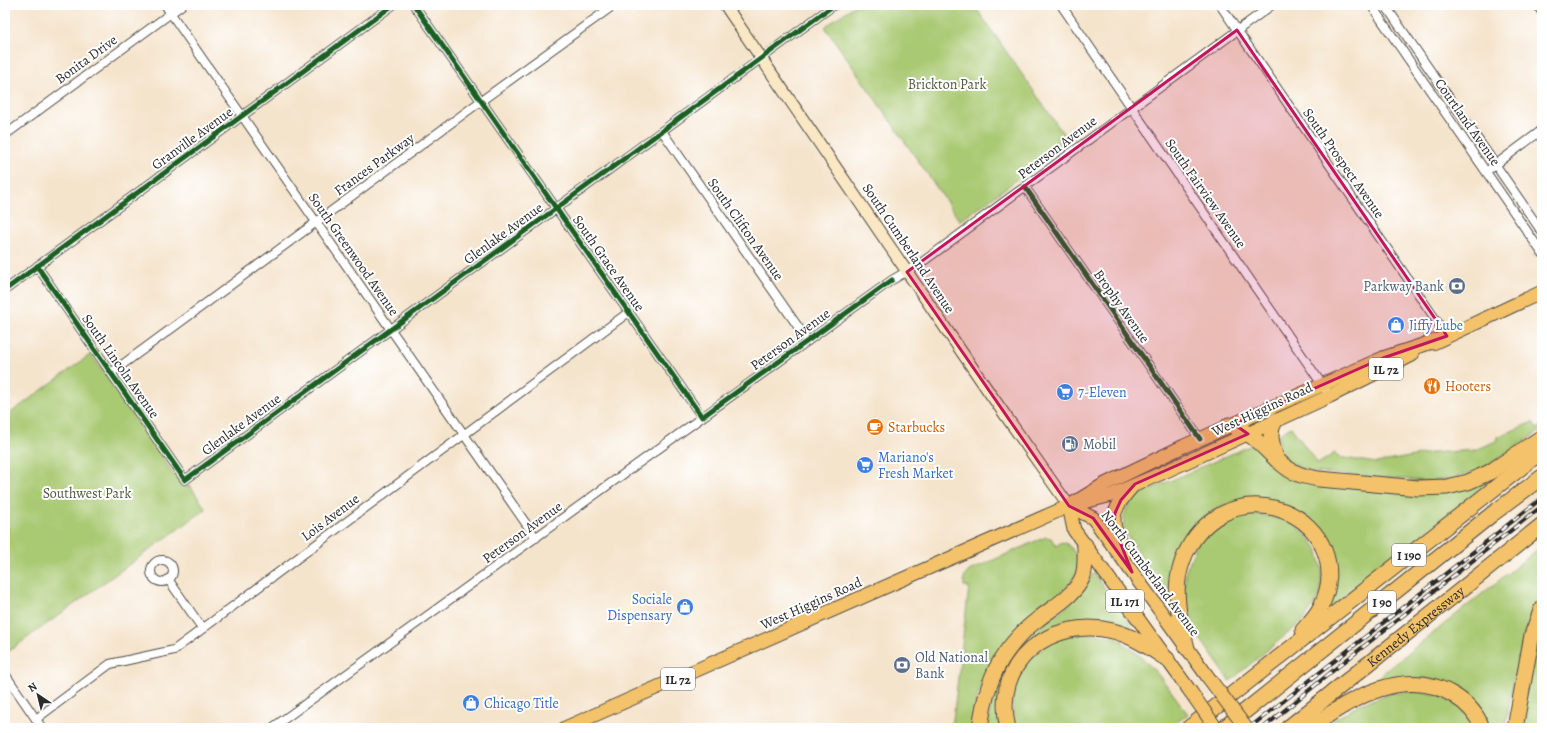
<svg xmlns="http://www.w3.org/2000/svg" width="1547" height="733" font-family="Alegreya,serif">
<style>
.green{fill:#a9c972;stroke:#6a7a4e}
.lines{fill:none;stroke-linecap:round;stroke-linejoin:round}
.street-casing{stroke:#494743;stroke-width:10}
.secondary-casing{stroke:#494743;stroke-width:13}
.primary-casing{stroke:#494743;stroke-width:15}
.highway-casing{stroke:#494743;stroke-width:17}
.street{stroke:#fff;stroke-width:8}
.secondary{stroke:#fae7c3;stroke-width:11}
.primary{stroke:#f3c26a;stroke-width:13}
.highway{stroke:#f3c26a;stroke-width:15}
.rail-casing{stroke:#2b2b2b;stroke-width:4}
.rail{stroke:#fff;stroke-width:2.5;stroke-dasharray:8;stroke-linecap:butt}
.primary-bridge-casing{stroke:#494743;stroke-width:15;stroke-linecap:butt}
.primary-bridge{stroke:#f3c26a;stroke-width:13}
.cycleway-casing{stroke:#fff;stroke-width:8}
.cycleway{stroke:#1b5e20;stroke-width:5}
.marked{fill:#c2185b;fill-opacity:0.2;stroke:#c2185b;stroke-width:3;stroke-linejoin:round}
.labels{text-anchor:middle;stroke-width:4;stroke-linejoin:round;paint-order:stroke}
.shield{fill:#fff;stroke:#6b6b6b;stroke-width:1}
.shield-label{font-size:13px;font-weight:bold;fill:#2b2b2b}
.street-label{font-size:14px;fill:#2b2b2b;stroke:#fff}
.park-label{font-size:14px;fill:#515a40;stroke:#fff}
.service-label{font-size:14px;fill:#4e5e75;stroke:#fff;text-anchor:start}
.shop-label{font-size:14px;fill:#366cbe;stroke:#fff;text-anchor:start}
.food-label{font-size:14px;fill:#c56008;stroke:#fff;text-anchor:start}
</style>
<rect width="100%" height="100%" fill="#fff"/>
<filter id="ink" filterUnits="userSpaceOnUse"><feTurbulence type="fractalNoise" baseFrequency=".025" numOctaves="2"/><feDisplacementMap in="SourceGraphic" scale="8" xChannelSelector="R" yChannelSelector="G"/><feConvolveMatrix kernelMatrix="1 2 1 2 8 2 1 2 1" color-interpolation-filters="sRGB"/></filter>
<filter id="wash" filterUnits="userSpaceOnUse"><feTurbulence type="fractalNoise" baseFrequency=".012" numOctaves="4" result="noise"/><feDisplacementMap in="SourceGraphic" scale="16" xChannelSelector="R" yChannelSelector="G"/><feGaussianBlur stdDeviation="0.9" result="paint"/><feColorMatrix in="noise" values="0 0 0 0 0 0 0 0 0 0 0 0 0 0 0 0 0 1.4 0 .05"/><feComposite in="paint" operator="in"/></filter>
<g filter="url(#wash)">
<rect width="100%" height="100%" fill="#f5e4cc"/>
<g class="green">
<polygon points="855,5 974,5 1069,142 960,221 825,27"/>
<polygon points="91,354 181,485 186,487 190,486 206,509 5,654 5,417"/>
<polygon points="1533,422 1537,429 1542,425 1542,430 1492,463 1476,471 1454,478 1426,481 1311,472 1294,465 1282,457 1278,435 1291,427 1318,464 1335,453 1338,457 1376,463 1431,453 1476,450 1498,440 1497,437"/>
<path d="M1254,444L1323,486L1493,478L1329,609C1336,587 1338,568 1330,546L1258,499L1236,501L1215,510L1197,523L1182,542L1174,562L1170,598L1167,596L1124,531C1122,512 1127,504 1142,493Z"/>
<polygon points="1257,514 1289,521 1304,532 1317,548 1322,569 1320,596 1304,620 1230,681 1194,630 1187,599 1184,598 1185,573 1198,542 1215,525 1233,517"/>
<path d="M1046,537L1051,538L1056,546L1062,542C1074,545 1082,563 1076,574C1068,591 1050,600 1036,611C1009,633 988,661 978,695C975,705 975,717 974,728H952L969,587L964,586V577L969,571L1036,541Z"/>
<polygon points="1542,546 1542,589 1525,633 1514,679 1505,728 1489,728 1486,719 1467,695 1448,684 1427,679 1363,689"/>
<path d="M1093,572L1137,633C1131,630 1126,627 1120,625C1087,614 1048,623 1023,646C1016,653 1011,661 1007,669C997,687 995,708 1001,728H987C991,696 1000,666 1022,642C1026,637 1031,634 1036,630C1057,613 1083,598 1093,572Z"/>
<polygon points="1542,628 1542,725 1541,728 1519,728 1535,646"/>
<path d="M1097,634L1123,639L1122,642C1151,661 1168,687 1188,714L1170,728H1015C1013,716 1011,704 1013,691C1018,665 1046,639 1072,635C1080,633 1089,634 1097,634Z"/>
<polygon points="1416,691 1443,696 1461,708 1475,728 1321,728 1358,705 1388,694"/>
</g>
</g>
<g filter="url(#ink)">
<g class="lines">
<g class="street-casing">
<g id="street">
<polyline points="165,5 536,538"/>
<polyline points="414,5 702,417"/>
<polyline points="1061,5 1330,396"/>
<polyline points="1220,5 1447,336"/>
<polyline points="1371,5 1542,253"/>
<polyline points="1385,5 1542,232"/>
<polyline points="1537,5 1542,12"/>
<polyline points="662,131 808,341"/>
<polyline points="5,135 182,5"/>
<polyline points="1491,168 1542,130"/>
<polyline points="1025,187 1200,439"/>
<polyline points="37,266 185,480 834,5"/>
<polyline points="5,290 393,5"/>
<polyline points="111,373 481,101 614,5"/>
<circle cx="162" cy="571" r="11"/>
<polyline points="168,579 202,628"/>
<polyline points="5,674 42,728"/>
<polyline points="36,719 110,664 174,650 629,312"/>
<polyline points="272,728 892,280 921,263 1272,5"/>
</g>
</g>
<g class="secondary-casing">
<polyline id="secondary" points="725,5 989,392 1069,506"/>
</g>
<g class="primary-casing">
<g id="primary">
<polyline points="1433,343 1542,292"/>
<polyline points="1084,502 1112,495 1162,473 1330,396 1412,355"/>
<polyline points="1069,506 1074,530 1190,691"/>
<polyline points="1069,506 1093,518 1208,677"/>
<path d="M1124,554C1112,523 1107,515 1131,488"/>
<polyline points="565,728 1069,506 1105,484 1184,446 1383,358 1441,339"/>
</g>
</g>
<g class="highway-casing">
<g id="highway">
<path d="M1275,421C1267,433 1273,448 1277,460"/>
<path d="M1229,425C1254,431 1267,454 1287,468C1296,475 1308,477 1319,479L1418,488L1447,487L1468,482L1490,472L1542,437"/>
<path d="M1187,648C1181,626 1175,602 1178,579C1186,527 1233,492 1284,511C1323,526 1340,569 1321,606C1317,615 1310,622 1303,630"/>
<path d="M980,728C984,700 990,674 1007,651C1016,639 1026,628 1037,620C1053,607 1075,596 1083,576C1086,566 1085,555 1085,545"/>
<path d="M1008,728C991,662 1051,616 1113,631C1133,636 1150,648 1167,659"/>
<polyline points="1189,728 1542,451"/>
<polyline points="1224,728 1491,515 1542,477"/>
<path id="s1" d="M1288,728L1542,525"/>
<path d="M1310,728C1350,698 1407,665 1455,696C1468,704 1477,714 1482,728"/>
<polyline points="1515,728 1532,635 1542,608"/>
</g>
</g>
<use href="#street" class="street"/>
<use href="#secondary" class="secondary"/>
<use href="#primary" class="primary"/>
<use href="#highway" class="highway"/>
<g class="rail-casing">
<g id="rail">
<polyline points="1249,728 1542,498"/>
<polyline points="1263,728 1335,669 1542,506"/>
</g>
</g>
<use href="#rail" class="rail"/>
<g class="primary-bridge-casing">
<g id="primary-bridge">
<polyline points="1208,677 1246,728"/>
<polyline points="1190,691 1216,728"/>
</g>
</g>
<use href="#primary-bridge" class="primary-bridge"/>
<g class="cycleway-casing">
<g id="cycleway">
<polyline points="414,5 702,417 892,280"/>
<polyline points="1025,187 1200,439"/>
<polyline points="37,266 185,480 834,5"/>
<polyline points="5,290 393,5"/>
</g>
</g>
<use href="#cycleway" class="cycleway"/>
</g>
</g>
<path class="marked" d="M1237,30L1447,336L1383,358L1234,424L1248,434L1135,484L1121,500L1115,513L1114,527L1132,572L1093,518L1069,506L907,272Z"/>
<defs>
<g id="bank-disc" transform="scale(0.9)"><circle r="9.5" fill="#5c6f8a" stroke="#fff"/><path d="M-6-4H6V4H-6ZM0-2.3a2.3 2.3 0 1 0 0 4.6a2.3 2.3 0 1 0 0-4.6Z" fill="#fff"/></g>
<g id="shop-disc" transform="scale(0.9)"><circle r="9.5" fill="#3f7fe0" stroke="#fff"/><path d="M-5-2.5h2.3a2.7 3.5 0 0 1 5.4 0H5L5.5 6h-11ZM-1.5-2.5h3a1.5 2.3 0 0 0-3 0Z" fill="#fff"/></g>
<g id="restaurant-disc" transform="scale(0.9)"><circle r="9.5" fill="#e8710a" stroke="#fff"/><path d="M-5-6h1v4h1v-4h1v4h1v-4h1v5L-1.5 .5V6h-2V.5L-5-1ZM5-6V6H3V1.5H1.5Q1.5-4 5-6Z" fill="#fff"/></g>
<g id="supermarket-disc" transform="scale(0.9)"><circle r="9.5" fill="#3f7fe0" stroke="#fff"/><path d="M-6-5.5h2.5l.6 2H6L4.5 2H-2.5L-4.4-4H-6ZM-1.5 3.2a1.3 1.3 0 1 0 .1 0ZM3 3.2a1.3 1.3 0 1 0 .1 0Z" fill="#fff"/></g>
<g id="cafe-disc" transform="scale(0.9)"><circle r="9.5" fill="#e8710a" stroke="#fff"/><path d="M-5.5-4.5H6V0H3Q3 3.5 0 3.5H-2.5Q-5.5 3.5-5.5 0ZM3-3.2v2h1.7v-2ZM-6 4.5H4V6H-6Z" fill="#fff"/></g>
<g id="fuel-disc" transform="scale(0.9)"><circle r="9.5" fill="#5c6f8a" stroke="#fff"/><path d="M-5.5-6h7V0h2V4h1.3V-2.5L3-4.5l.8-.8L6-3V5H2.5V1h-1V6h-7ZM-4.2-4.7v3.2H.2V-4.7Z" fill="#fff"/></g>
</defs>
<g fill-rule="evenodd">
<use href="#bank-disc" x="1457" y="286"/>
<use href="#shop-disc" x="1396" y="325"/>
<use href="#restaurant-disc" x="1432" y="386"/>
<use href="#supermarket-disc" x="1065" y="392"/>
<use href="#cafe-disc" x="875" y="427"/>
<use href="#fuel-disc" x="1070" y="444"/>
<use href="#supermarket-disc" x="865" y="465"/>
<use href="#shop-disc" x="685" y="607"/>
<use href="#bank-disc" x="902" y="665"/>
<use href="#shop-disc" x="471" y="703"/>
</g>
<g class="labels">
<g class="shield">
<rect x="1369" y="358" width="34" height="22" rx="3"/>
<rect x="1392" y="544" width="34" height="22" rx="3"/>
<rect x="1106" y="590" width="38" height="22" rx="3"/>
<rect x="1368" y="591" width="28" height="22" rx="3"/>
<rect x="661" y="668" width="34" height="22" rx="3"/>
</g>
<g class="shield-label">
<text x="1386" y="374">IL 72</text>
<text x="1409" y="560">I 190</text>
<text x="1125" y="606">IL 171</text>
<text x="1382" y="607">I 90</text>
<text x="678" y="684">IL 72</text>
</g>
<g class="street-label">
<text transform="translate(86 59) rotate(-36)" y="5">Bonita Drive</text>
<text transform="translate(1468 122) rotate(55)" y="5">Courtland Avenue</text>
<text transform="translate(192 138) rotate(-36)" y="5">Granville Avenue</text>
<text transform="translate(1057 147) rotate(-37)" y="5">Peterson Avenue</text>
<text transform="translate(1344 163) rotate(55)" y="5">South Prospect Avenue</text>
<text transform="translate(374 164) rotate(-36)" y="5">Frances Parkway</text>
<text transform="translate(1206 193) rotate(55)" y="5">South Fairview Avenue</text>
<text transform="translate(746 229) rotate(55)" y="5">South Clifton Avenue</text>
<text transform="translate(503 233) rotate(-36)" y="5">Glenlake Avenue</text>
<text transform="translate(909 248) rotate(56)" y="5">South Cumberland Avenue</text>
<text transform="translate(354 254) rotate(55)" y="5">South Greenwood Avenue</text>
<text transform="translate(609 263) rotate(55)" y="5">South Grace Avenue</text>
<text transform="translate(1122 306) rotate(55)" y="5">Brophy Avenue</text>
<text transform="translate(790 339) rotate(-36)" y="5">Peterson Avenue</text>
<text transform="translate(121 366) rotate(55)" y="5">South Lincoln Avenue</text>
<text transform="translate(1262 409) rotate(-25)" y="5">West Higgins Road</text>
<text transform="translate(241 424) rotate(-36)" y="5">Glenlake Avenue</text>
<text transform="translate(330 517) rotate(-37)" y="5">Lois Avenue</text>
<text transform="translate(522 532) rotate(-36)" y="5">Peterson Avenue</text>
<text transform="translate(1151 573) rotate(53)" y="5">North Cumberland Avenue</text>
<text transform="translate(811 603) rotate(-24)" y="5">West Higgins Road</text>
<text dy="5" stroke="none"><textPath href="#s1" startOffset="163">Kennedy Expressway</textPath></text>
</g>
<g class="park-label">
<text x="947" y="89">Brickton Park</text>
<text x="87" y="498">Southwest Park</text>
</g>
<g class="service-label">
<text x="1444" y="291" text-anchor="end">Parkway Bank</text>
<text x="1083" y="449">Mobil</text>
<text x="915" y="662">Old National<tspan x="915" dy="16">Bank</tspan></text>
</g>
<g class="shop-label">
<text x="1409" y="330">Jiffy Lube</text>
<text x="1078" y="397">7-Eleven</text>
<text x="878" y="462">Mariano's<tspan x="878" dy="16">Fresh Market</tspan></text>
<text x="672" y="604" text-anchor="end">Sociale<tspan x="672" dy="16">Dispensary</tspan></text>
<text x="484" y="708">Chicago Title</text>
</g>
<g class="food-label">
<text x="1445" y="391">Hooters</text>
<text x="888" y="432">Starbucks</text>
</g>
</g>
<rect width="1547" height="733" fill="none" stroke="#fff" stroke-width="20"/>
<g transform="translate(38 695) rotate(325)" stroke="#ffffff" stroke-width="3" paint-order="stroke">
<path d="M0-3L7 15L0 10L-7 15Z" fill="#2b2b2b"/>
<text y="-6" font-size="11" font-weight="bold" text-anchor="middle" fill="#2b2b2b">N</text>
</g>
</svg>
